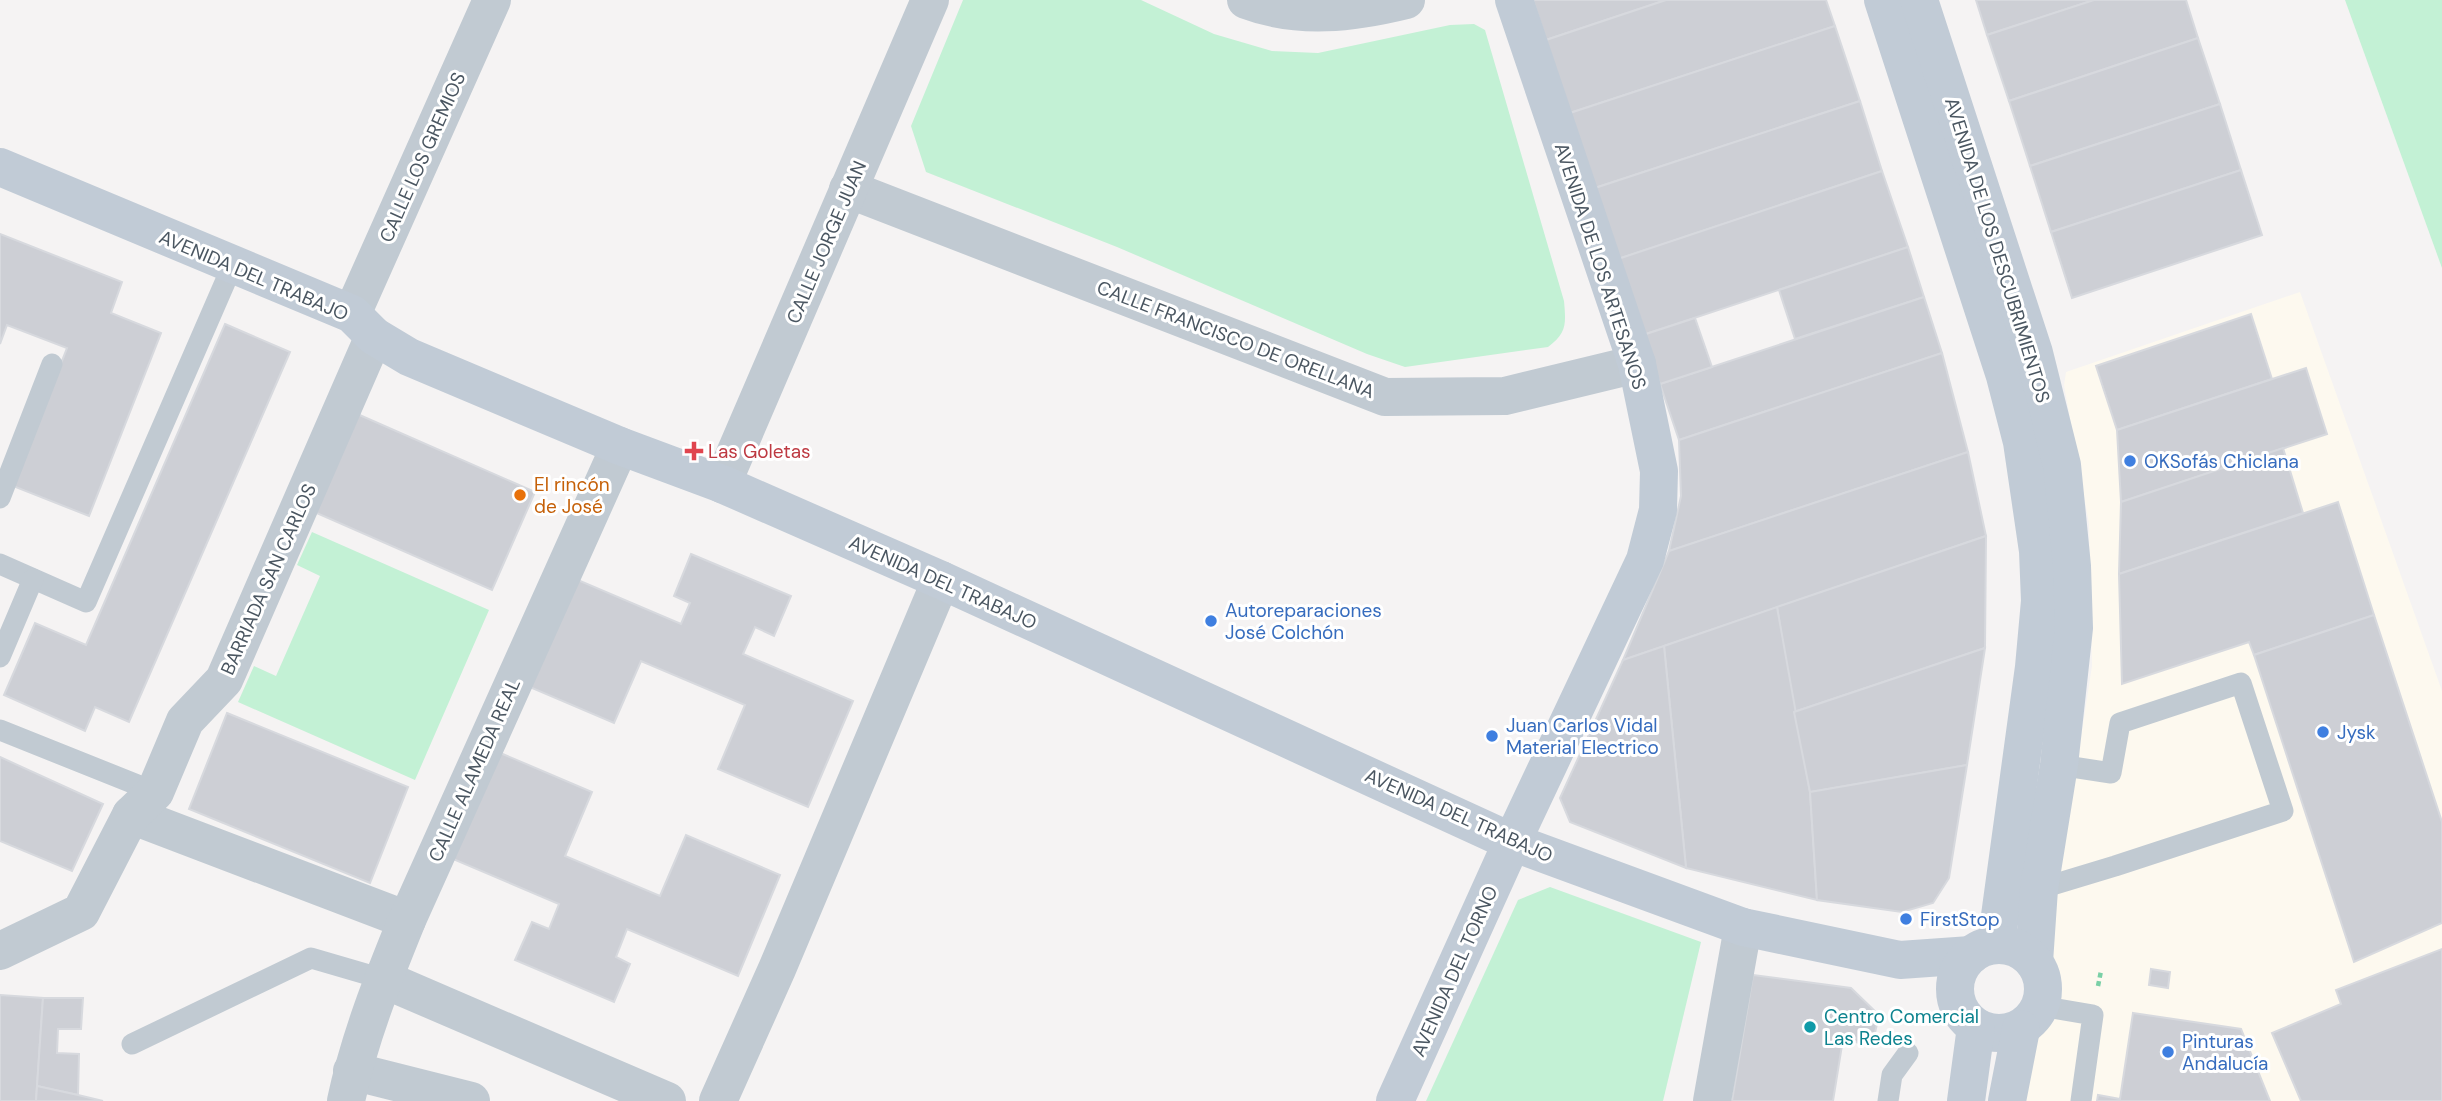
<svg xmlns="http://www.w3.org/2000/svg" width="2442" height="1101" font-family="'DM Sans',sans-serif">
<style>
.commercial{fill:#fdf9ef}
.green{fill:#c3f1d5}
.building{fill:#cdcfd5;stroke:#d7d9de;stroke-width:2}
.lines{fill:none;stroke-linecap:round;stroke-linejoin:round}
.path{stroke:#7ad0a6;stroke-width:4.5;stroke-dasharray:5 3.5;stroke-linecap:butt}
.lane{stroke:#c1cad2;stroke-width:21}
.street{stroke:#c1cad2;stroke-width:38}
.secondary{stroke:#c1cbd6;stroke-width:38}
.health-dot{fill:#e0444e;stroke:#fff;stroke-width:2.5}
.shop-dot{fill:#3f7fe0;stroke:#fff;stroke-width:2.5}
.food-dot{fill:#e8710a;stroke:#fff;stroke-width:2.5}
.culture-dot{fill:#0f9aa8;stroke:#fff;stroke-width:2.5}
.labels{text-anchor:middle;stroke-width:6;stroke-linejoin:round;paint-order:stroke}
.street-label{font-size:19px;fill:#4a5661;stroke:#fff}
.health-label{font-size:19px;fill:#be3a42;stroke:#fff;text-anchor:start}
.shop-label{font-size:19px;fill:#366cbe;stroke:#fff;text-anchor:start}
.food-label{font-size:19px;fill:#c56008;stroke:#fff;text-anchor:start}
.culture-label{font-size:19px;fill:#0d838f;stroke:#fff;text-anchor:start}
</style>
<rect width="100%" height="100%" fill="#f5f3f3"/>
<polygon class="commercial" points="2300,292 2442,691 2442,1101 2025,1101 2092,666 2089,524 2064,385 2066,372"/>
<g class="green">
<path d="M963,0H1141L1214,34L1272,51L1318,53L1450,25L1474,24L1485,30L1564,301C1566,324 1567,333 1548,347L1405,367L1367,354L1117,247L926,172L911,126Z"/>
<polygon points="2345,0 2442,0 2442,268"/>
<polygon points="312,532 489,610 415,780 238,702 254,666 276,676 320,576 297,565"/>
<polygon points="1550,887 1701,942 1663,1101 1426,1101 1518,900"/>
</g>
<g class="building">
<polygon points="1533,0 1666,0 1546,40"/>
<polygon points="1666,0 1826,0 1835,26 1570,113 1546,40"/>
<polygon points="1976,0 2094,0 1987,35"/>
<polygon points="2094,0 2186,0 2198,38 2009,101 1987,35"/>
<polygon points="1835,26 1860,101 1595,188 1570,113"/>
<polygon points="2198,38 2220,104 2030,166 2009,101"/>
<polygon points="1860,101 1882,171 1618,259 1595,188"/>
<polygon points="2220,104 2241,170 2051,232 2030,166"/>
<polygon points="2241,170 2262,235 2072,298 2051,232"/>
<polygon points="1882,171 1908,247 1643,335 1618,259"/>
<polygon points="0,234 122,282 111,313 161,333 89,516 13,486 67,348 7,325 0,344"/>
<polygon points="1908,247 1924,297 1795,339 1779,290"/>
<polygon points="1924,297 1942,353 1679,440 1660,384"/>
<polygon points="2251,314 2272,379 2117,430 2096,366"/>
<polygon points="1695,318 1712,367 1660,384 1643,335"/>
<polygon points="225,324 290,352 129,722 95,707 85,731 4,695 35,623 86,645"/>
<polygon points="1942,353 1968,452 1669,551 1681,496 1679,440"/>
<polygon points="2306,368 2327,434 2121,502 2117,430"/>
<polygon points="355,413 535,492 492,590 312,511"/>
<polygon points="2283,448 2303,513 2119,574 2121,502"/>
<polygon points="1968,452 1986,536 1623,660 1669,551"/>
<polygon points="2338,502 2374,615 2254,655 2249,642 2122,684 2119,574"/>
<polygon points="1986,536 1985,648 1794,712 1777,607"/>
<polygon points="691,554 791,596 774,636 755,627 743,654 853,701 808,807 718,769 745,705 641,661 614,723 525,685 571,577 681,624 690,603 674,596"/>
<polygon points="1777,607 1810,792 1817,900 1686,868 1664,646"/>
<polygon points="2374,615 2442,822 2442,923 2354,962 2254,655"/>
<polygon points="1664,646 1686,868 1570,822 1560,798 1623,660"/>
<polygon points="1985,648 1967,765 1810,792 1794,712"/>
<polygon points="227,713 408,787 370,883 189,809"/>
<polygon points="498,752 592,792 565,856 660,896 686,835 780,875 738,976 627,929 616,957 630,964 614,1002 515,960 532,922 549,929 559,904 453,859"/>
<polygon points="0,757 103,804 72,871 0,841"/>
<polygon points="1967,765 1949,878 1933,903 1902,912 1817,900 1810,792"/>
<polygon points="2442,949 2442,1101 2301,1101 2272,1033 2341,1004 2336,990"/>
<polygon points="2151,969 2170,972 2168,988 2149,985"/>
<polygon points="1753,975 1851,988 1879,1015 1872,1046 1843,1039 1833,1101 1732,1101"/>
<polygon points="0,995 43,998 36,1101 0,1101"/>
<polygon points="43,998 83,998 81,1029 58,1029 57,1053 79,1054 78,1095 37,1086"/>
<polygon points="2133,1013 2241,1029 2270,1101 2097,1101 2098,1095 2120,1099"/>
<polygon points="37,1086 78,1095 103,1101 36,1101"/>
</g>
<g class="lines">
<polyline class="path" points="2098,986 2101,971"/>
<g class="lane">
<polyline points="0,498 52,364"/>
<polyline points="0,564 86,602 233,264"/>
<polyline points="0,657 33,579"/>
<polyline points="0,730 155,792"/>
<polyline points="2039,889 2115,866 2283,811 2241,683 2120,723 2111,773 2059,765"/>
<polyline points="2040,1006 2093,1015 2081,1101"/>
<polyline points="132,1044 311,958 383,979"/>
<polyline points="1888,1101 1892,1075 1908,1053"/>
</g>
<g class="street">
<path d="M1246,0C1299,20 1353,13 1406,0"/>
<polyline points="848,189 1385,397 1505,396 1637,364"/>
<polyline points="352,314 492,0"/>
<polyline points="722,484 930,0"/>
<polyline points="131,815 407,920"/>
<polyline points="0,951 81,912 131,815 155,792 185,721 224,680 374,336"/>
<polyline points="383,979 667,1101"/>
<polyline points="352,1071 471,1101"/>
<path d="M346,1101C359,1039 383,979 407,920L620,446"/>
<polyline points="718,1101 777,969 941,580"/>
<polyline points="1712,1101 1743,927"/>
</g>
<g class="secondary">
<polyline points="1883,0 2005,376 2022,442 2038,551 2040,601 2034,667 1996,945"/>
<polyline points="1919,0 2034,353 2062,465 2072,566 2074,628 2059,765 2039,889 2034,962"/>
<polyline points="0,167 352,314 374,336 409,357 620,446 722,484 941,580 1512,842 1743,927 1900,960 1971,955"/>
<circle cx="1999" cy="989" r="44"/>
<polyline points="1395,1101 1512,842 1645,560 1658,510 1659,471 1637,364 1514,0"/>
<polyline points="1966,1101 1976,1027"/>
<polyline points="2007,1101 2021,1029"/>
</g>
</g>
<path class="health-dot" d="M690.5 440.5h7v7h7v7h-7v7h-7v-7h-7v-7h7z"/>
<g class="shop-dot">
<circle cx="2130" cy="461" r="7"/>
<circle cx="1211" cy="621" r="7"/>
<circle cx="2323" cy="732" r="7"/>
<circle cx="1492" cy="736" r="7"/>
<circle cx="1906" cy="919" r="7"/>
<circle cx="2168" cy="1052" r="7"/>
</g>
<circle class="food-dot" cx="520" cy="495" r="7"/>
<circle class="culture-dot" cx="1810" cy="1027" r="7"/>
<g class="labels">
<g class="street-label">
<text transform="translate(422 157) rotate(-66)" y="7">CALLE LOS GREMIOS</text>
<text transform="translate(826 242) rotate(-67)" y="7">CALLE JORGE JUAN</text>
<text transform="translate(1998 250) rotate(73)" y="7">AVENIDA DE LOS DESCUBRIMIENTOS</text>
<text transform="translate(1601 266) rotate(72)" y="7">AVENIDA DE LOS ARTESANOS</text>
<text transform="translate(254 275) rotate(23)" y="7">AVENIDA DEL TRABAJO</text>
<text transform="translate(1236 339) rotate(21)" y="7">CALLE FRANCISCO DE ORELLANA</text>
<text transform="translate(268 579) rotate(-66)" y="7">BARRIADA SAN CARLOS</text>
<text transform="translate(943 582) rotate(24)" y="7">AVENIDA DEL TRABAJO</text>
<text transform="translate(474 770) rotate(-66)" y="7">CALLE ALAMEDA REAL</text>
<text transform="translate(1459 815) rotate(24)" y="7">AVENIDA DEL TRABAJO</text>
<text transform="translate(1454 971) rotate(-66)" y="7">AVENIDA DEL TORNO</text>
</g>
<g class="health-label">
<text x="708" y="458">Las Goletas</text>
</g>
<g class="shop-label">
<text x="2144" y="468">OKSofás Chiclana</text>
<text x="1225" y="617">Autoreparaciones<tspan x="1225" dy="22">José Colchón</tspan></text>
<text x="1506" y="732">Juan Carlos Vidal<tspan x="1506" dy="22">Material Electrico</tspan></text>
<text x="2337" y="739">Jysk</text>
<text x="1920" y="926">FirstStop</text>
<text x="2182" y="1048">Pinturas<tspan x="2182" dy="22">Andalucía</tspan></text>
</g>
<g class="food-label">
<text x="534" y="491">El rincón<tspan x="534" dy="22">de José</tspan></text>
</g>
<g class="culture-label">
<text x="1824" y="1023">Centro Comercial<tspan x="1824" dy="22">Las Redes</tspan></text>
</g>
</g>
</svg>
